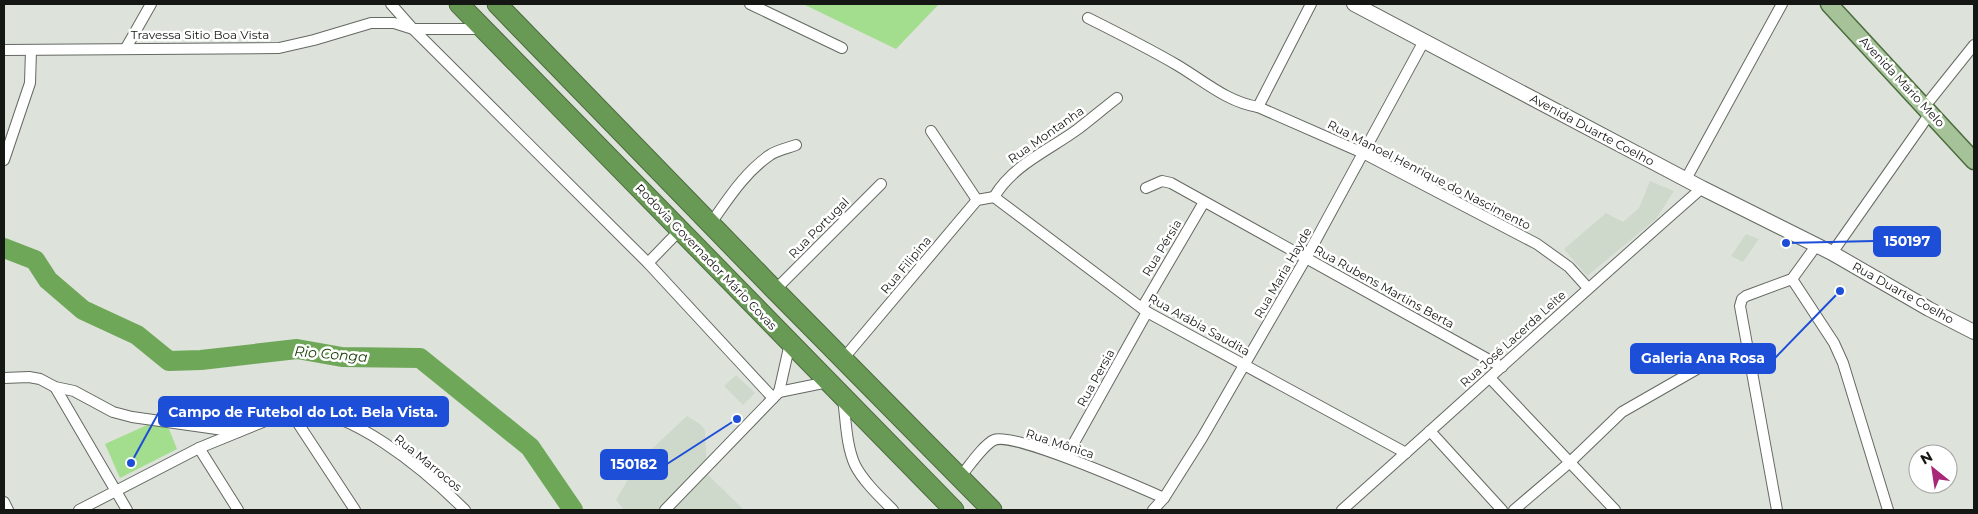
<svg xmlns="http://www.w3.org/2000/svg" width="1978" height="514" font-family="Montserrat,sans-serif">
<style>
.built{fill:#ced9cb}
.green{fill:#a3dd8e}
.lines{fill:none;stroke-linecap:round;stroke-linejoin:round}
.river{stroke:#6fa759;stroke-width:20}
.street-casing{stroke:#646962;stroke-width:12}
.secondary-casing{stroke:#646962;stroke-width:16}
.primary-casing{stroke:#4c6c3e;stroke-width:19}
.highway-casing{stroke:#4c6c3e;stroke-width:21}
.street{stroke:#fff;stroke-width:10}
.secondary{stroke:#fff;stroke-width:14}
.primary{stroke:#a5c299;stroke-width:16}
.highway{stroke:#699a55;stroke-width:19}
.labels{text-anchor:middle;stroke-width:5;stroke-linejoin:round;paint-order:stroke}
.street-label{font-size:12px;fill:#151714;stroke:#fff}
.water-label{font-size:14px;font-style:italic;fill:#1b4008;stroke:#fff}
.leader{fill:none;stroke:#1d4ed8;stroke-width:2}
.callout-dot{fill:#1d4ed8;stroke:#fff;stroke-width:2}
.callout{fill:#1d4ed8;stroke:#1d4ed8;stroke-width:2}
.callout-label{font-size:14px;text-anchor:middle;font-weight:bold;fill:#fff}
</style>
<rect width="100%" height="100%" fill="#dde3db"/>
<g class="built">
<polygon points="1650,181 1674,191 1656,219 1587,276 1564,249 1606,213 1623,222 1639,208"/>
<polygon points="1746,234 1759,239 1743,262 1731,256"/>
<polygon points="736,375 755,393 743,405 724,386"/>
<polygon points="687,416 700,424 705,430 707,474 744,510 624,510 616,500 638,462"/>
</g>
<g class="green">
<polygon points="803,4 939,4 896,49"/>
<polygon points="156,421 167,424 177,449 120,478 105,444"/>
</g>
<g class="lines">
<polyline class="river" points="4,248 35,260 48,280 83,310 137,335 169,361 201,360 297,349 342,357 420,358 530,447 573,510"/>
<g class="street-casing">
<g id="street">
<polyline points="391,4 413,29 648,263 773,398"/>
<polyline points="750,4 842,48"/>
<path d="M1088,18C1118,33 1148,48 1177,65C1204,81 1227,102 1258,107L1363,153L1537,244L1569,267L1588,288"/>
<polyline points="126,48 151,4"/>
<polyline points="4,50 279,48 314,40 371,23 394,23 413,29 483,29"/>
<polyline points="1930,100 1974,45"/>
<polyline points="1258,107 1311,4"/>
<polyline points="931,131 977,200"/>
<polyline points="4,160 30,83 31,50"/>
<polyline points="1686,179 1782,4"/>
<polyline points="1146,188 1162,181 1171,183 1502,367"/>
<polyline points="994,197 1147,312 1406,453"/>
<path d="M994,197C1014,164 1048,151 1078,129C1091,119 1104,108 1117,98"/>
<path d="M711,223C728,199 745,172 770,155C777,150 788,148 796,145"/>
<polyline points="1832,253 1931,112"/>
<polyline points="648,263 680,230"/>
<polyline points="1792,279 1834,343 1843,363 1888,510"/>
<polyline points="775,290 881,184"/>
<polyline points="1142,308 1204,202"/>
<polyline points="843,359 977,200 994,197"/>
<polyline points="4,378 29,377 40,379 55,387 74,391 113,412 132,417 238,432"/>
<polyline points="1490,378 1615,510"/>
<polyline points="55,387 127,510"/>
<polyline points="779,392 790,343"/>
<polyline points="779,392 828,382"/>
<path d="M843,399C846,420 846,445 855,465C863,481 880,497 893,510"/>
<path d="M290,411C347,403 427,472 465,510"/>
<polyline points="1430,431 1502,510"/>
<polyline points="199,448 238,510"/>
<polyline points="1066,457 1147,312"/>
<path d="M960,477C968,468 983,445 994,440C1013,431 1139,487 1164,498"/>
<polyline points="4,502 8,510"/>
<polyline points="79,510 199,448 290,411 355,510"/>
<polyline points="665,510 779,392"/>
<polyline points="1153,510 1164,498 1202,438 1306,258 1424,41"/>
<path d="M1342,510C1462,403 1581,294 1702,188"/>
<polyline points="1514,510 1569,463 1622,412 1697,369"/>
<polyline points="1777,510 1740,306 1742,299 1746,296 1792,279 1816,246"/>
</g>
</g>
<g class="secondary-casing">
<polyline id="secondary" points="1354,4 1702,188 1832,253 1929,309 1974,332"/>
</g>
<g class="primary-casing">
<polyline id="primary" points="1829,4 1974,161"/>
</g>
<g class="highway-casing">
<g id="highway">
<polyline points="459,4 954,510"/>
<polyline points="497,4 765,280 992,510"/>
</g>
</g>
<use href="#street" class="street"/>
<use href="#secondary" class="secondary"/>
<use href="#primary" class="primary"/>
<use href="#highway" class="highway"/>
</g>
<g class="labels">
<g class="street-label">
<text x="200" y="39">Travessa Sitio Boa Vista</text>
<text transform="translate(1902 82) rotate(47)" y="4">Avenida Mário Melo</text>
<text transform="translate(1592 130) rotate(28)" y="4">Avenida Duarte Coelho</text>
<text transform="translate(1046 135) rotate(-35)" y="4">Rua Montanha</text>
<text transform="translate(1429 175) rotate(27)" y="4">Rua Manoel Henrique do Nascimento</text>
<text transform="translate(819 228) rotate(-45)" y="4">Rua Portugal</text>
<text transform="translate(1162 248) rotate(-59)" y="4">Rua Pérsia</text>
<text transform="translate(706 257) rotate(46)" y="4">Rodovia Governador Mário Covas</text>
<text transform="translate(906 265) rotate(-50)" y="4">Rua Filipina</text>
<text transform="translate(1283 273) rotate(-60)" y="4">Rua Maria Hayde</text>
<text transform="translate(1384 287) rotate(29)" y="4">Rua Rubens Martins Berta</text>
<text transform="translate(1903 293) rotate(29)" y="4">Rua Duarte Coelho</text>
<text transform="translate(1199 325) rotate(29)" y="4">Rua Arábia Saudita</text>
<text transform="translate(1513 339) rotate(-42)" y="4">Rua José Lacerda Leite</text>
<text transform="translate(1096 378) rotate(-61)" y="4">Rua Persia</text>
<text transform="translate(1060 444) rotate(18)" y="4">Rua Mônica</text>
<text transform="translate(428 463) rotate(39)" y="4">Rua Marrocos</text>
</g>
<g class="water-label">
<text transform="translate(331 354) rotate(5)" y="5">Rio Conga</text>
</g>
</g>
<path class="leader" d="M1786 243L1874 241M1840 291L1775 358M131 463L159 412M737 419L667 464"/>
<g class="callout-dot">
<circle cx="1786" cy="243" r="5"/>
<circle cx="1840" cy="291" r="5"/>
<circle cx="131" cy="463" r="5"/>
<circle cx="737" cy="419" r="5"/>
</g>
<g class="callout">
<rect x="1874" y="227" width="66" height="29" rx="5"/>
<rect x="1631" y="344" width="144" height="29" rx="5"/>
<rect x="159" y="397" width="289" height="29" rx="5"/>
<rect x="601" y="450" width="66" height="29" rx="5"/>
</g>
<g class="callout-label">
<text x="1907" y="246">150197</text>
<text x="1703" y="363">Galeria Ana Rosa</text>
<text x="303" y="417">Campo de Futebol do Lot. Bela Vista.</text>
<text x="634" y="469">150182</text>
</g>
<rect width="1978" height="514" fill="none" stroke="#151714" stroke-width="10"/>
<g transform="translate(1933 469) rotate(330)"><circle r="24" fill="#ffffff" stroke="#a1a2a1"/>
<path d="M0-4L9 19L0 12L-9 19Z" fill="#a82877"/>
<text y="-8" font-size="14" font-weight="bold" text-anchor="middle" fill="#151714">N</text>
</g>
</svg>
